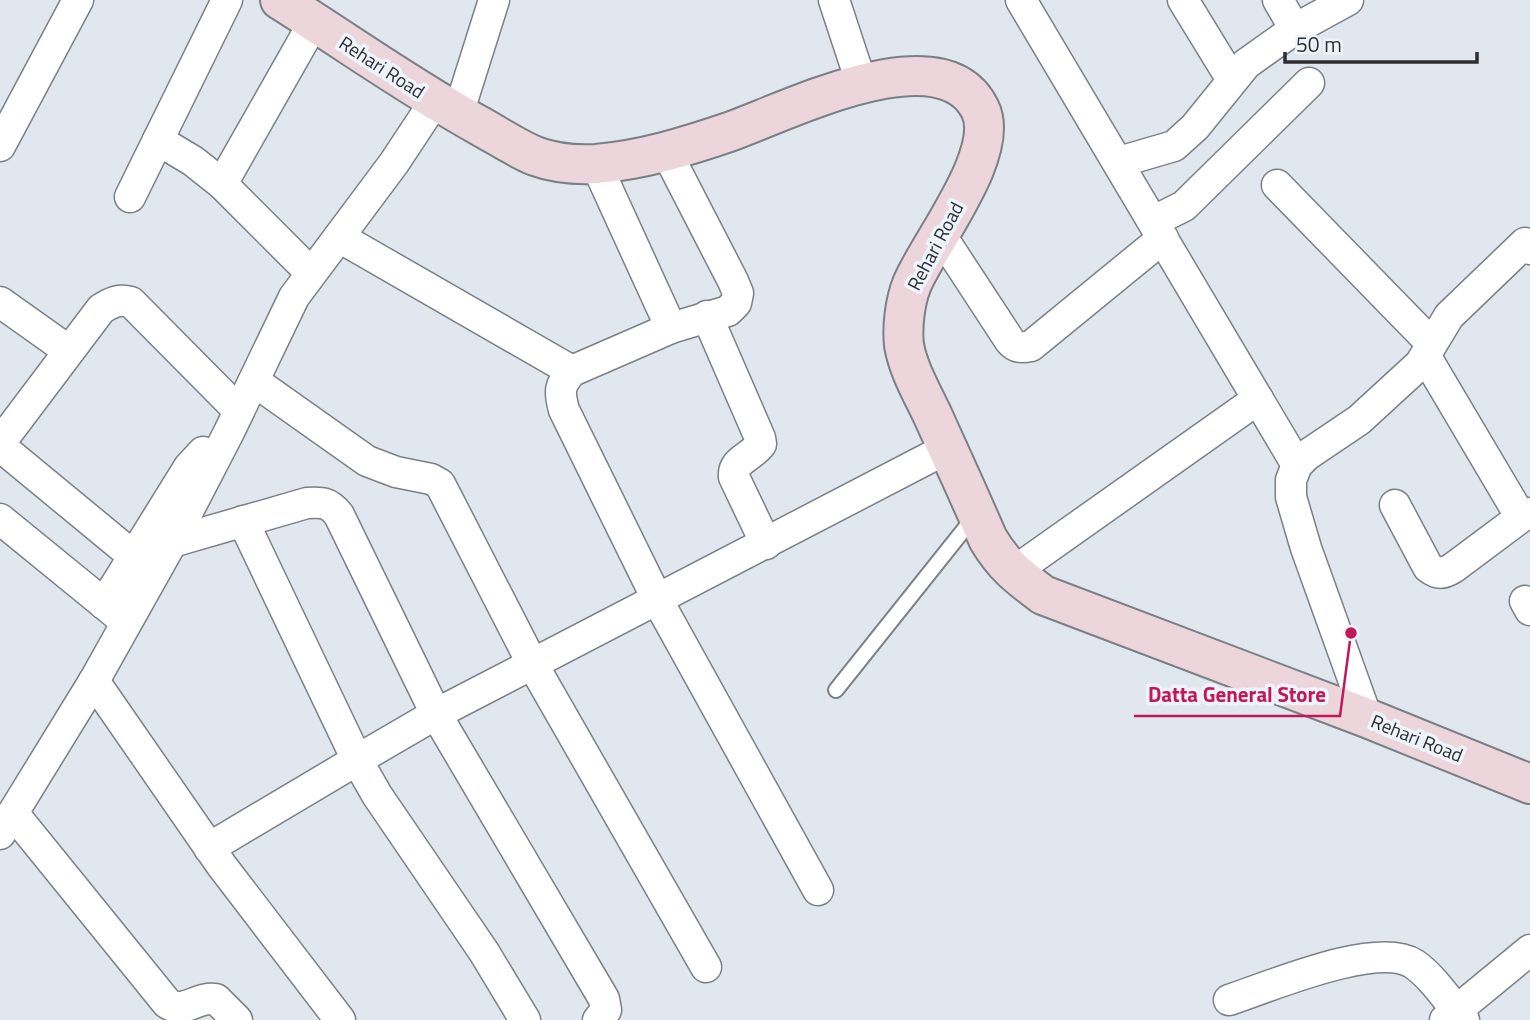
<svg xmlns="http://www.w3.org/2000/svg" width="1530" height="1020" font-family="'Titillium Web',sans-serif">
<style>
.lines{fill:none;stroke-linecap:round;stroke-linejoin:round}
.service-casing{stroke:#7b8086;stroke-width:18}
.minor-casing{stroke:#7b8086;stroke-width:33}
.secondary-casing{stroke:#7b8086;stroke-width:42}
.service{stroke:#fff;stroke-width:14}
.minor{stroke:#fff;stroke-width:30}
.secondary{stroke:#ecd6db;stroke-width:38}
.labels{text-anchor:middle;stroke-width:7;stroke-linejoin:round;paint-order:stroke}
.street-label{font-size:19px;fill:#2c2e31;stroke:#eef4fb}
.leader{fill:none;stroke:#c2185b;stroke-width:2.5}
.callout-dot{fill:#c2185b;stroke:#eef4fb;stroke-width:2.5}
.callout-label{font-size:21px;text-anchor:middle;font-weight:bold;fill:#c2185b;stroke:#eef4fb;stroke-width:7;stroke-linejoin:round;paint-order:stroke}
</style>
<rect width="100%" height="100%" fill="#e1e7ee"/>
<g class="lines">
<g class="service-casing">
<polyline id="service" points="836,690 974,517"/>
</g>
<g class="minor-casing">
<g id="minor">
<polyline points="834,0 861,82"/>
<polyline points="1021,0 1297,465"/>
<polyline points="1183,0 1232,80"/>
<polyline points="1278,0 1295,29"/>
<polyline points="458,114 494,0"/>
<polyline points="158,140 193,161 222,184 311,273"/>
<polyline points="0,146 78,0"/>
<path d="M667,153L733,281L738,293L736,303L728,311L671,328L572,371C559,385 559,392 564,410L658,601L818,890"/>
<polyline points="1119,162 1174,146 1195,127 1246,64 1295,29 1348,0"/>
<polyline points="596,164 671,328"/>
<polyline points="222,184 314,22"/>
<polyline points="1277,185 1431,343"/>
<polyline points="130,197 227,0"/>
<polyline points="1154,221 1184,206 1309,83"/>
<path d="M940,234L1010,341C1016,348 1021,348 1031,346L1163,238"/>
<polyline points="339,237 572,371"/>
<polyline points="0,302 69,351"/>
<path d="M707,316L760,438L761,444C752,457 732,460 734,477L766,544"/>
<polyline points="1426,357 1513,504 1519,514 1524,515 1530,513"/>
<polyline points="254,381 367,461 396,472 431,479 440,484 533,665 706,967"/>
<path d="M0,443L101,309C112,302 119,299 131,302L239,411"/>
<polyline points="0,446 132,555"/>
<path d="M1395,505L1428,567C1438,575 1443,574 1453,568L1524,515"/>
<polyline points="0,519 119,616"/>
<path d="M172,542L307,503C322,502 329,502 339,515L436,714L604,999L606,1010L598,1020"/>
<polyline points="1012,573 1258,399"/>
<polyline points="1525,601 1530,610"/>
<polyline points="104,604 189,467 203,452"/>
<polyline points="94,681 222,866 340,1020"/>
<polyline points="1367,718 1306,548 1291,497 1291,480 1297,465 1307,455 1359,420 1420,364 1449,316 1525,243 1530,249"/>
<path d="M13,813L167,1003C184,1015 197,996 216,999L237,1020"/>
<polyline points="0,834 94,681 172,542 229,432 294,297 394,163 435,101"/>
<polyline points="209,848 357,760 243,521"/>
<path d="M1229,1000C1269,987 1377,940 1414,964C1433,977 1449,1002 1464,1020"/>
<polyline points="525,1020 484,952 377,795 357,760 436,714 948,448"/>
<polyline points="1445,1020 1530,950"/>
</g>
</g>
<g class="secondary-casing">
<path id="secondary" d="M280,0C347,42 411,88 480,126C498,136 516,148 535,156C554,163 576,165 596,164C642,160 685,147 729,132C784,113 942,31 980,109C1002,153 929,243 912,284C905,301 902,327 904,345C908,369 922,393 932,414C951,456 970,497 988,539C1004,566 1019,577 1043,595L1367,718L1530,784"/>
</g>
<use href="#service" class="service"/>
<use href="#minor" class="minor"/>
<use href="#secondary" class="secondary"/>
</g>
<g class="labels">
<g class="street-label">
<text transform="translate(382 67) rotate(33)" y="7">Rehari Road</text>
<text transform="translate(935 246) rotate(-62)" y="7">Rehari Road</text>
<text transform="translate(1417 738) rotate(22)" y="7">Rehari Road</text>
</g>
</g>
<path class="leader" d="M1351 633L1340 716H1134"/>
<circle class="callout-dot" cx="1351" cy="633" r="7"/>
<g class="callout-label">
<text x="1237" y="702">Datta General Store</text>
</g>
<path d="M1285 52v10h192v-10" fill="none" stroke="#2c2e31" stroke-width="3.5"/>
<text x="1296" y="52" font-size="21" fill="#2c2e31" stroke="#eef4fb" stroke-width="5" paint-order="stroke">50 m</text>
</svg>
